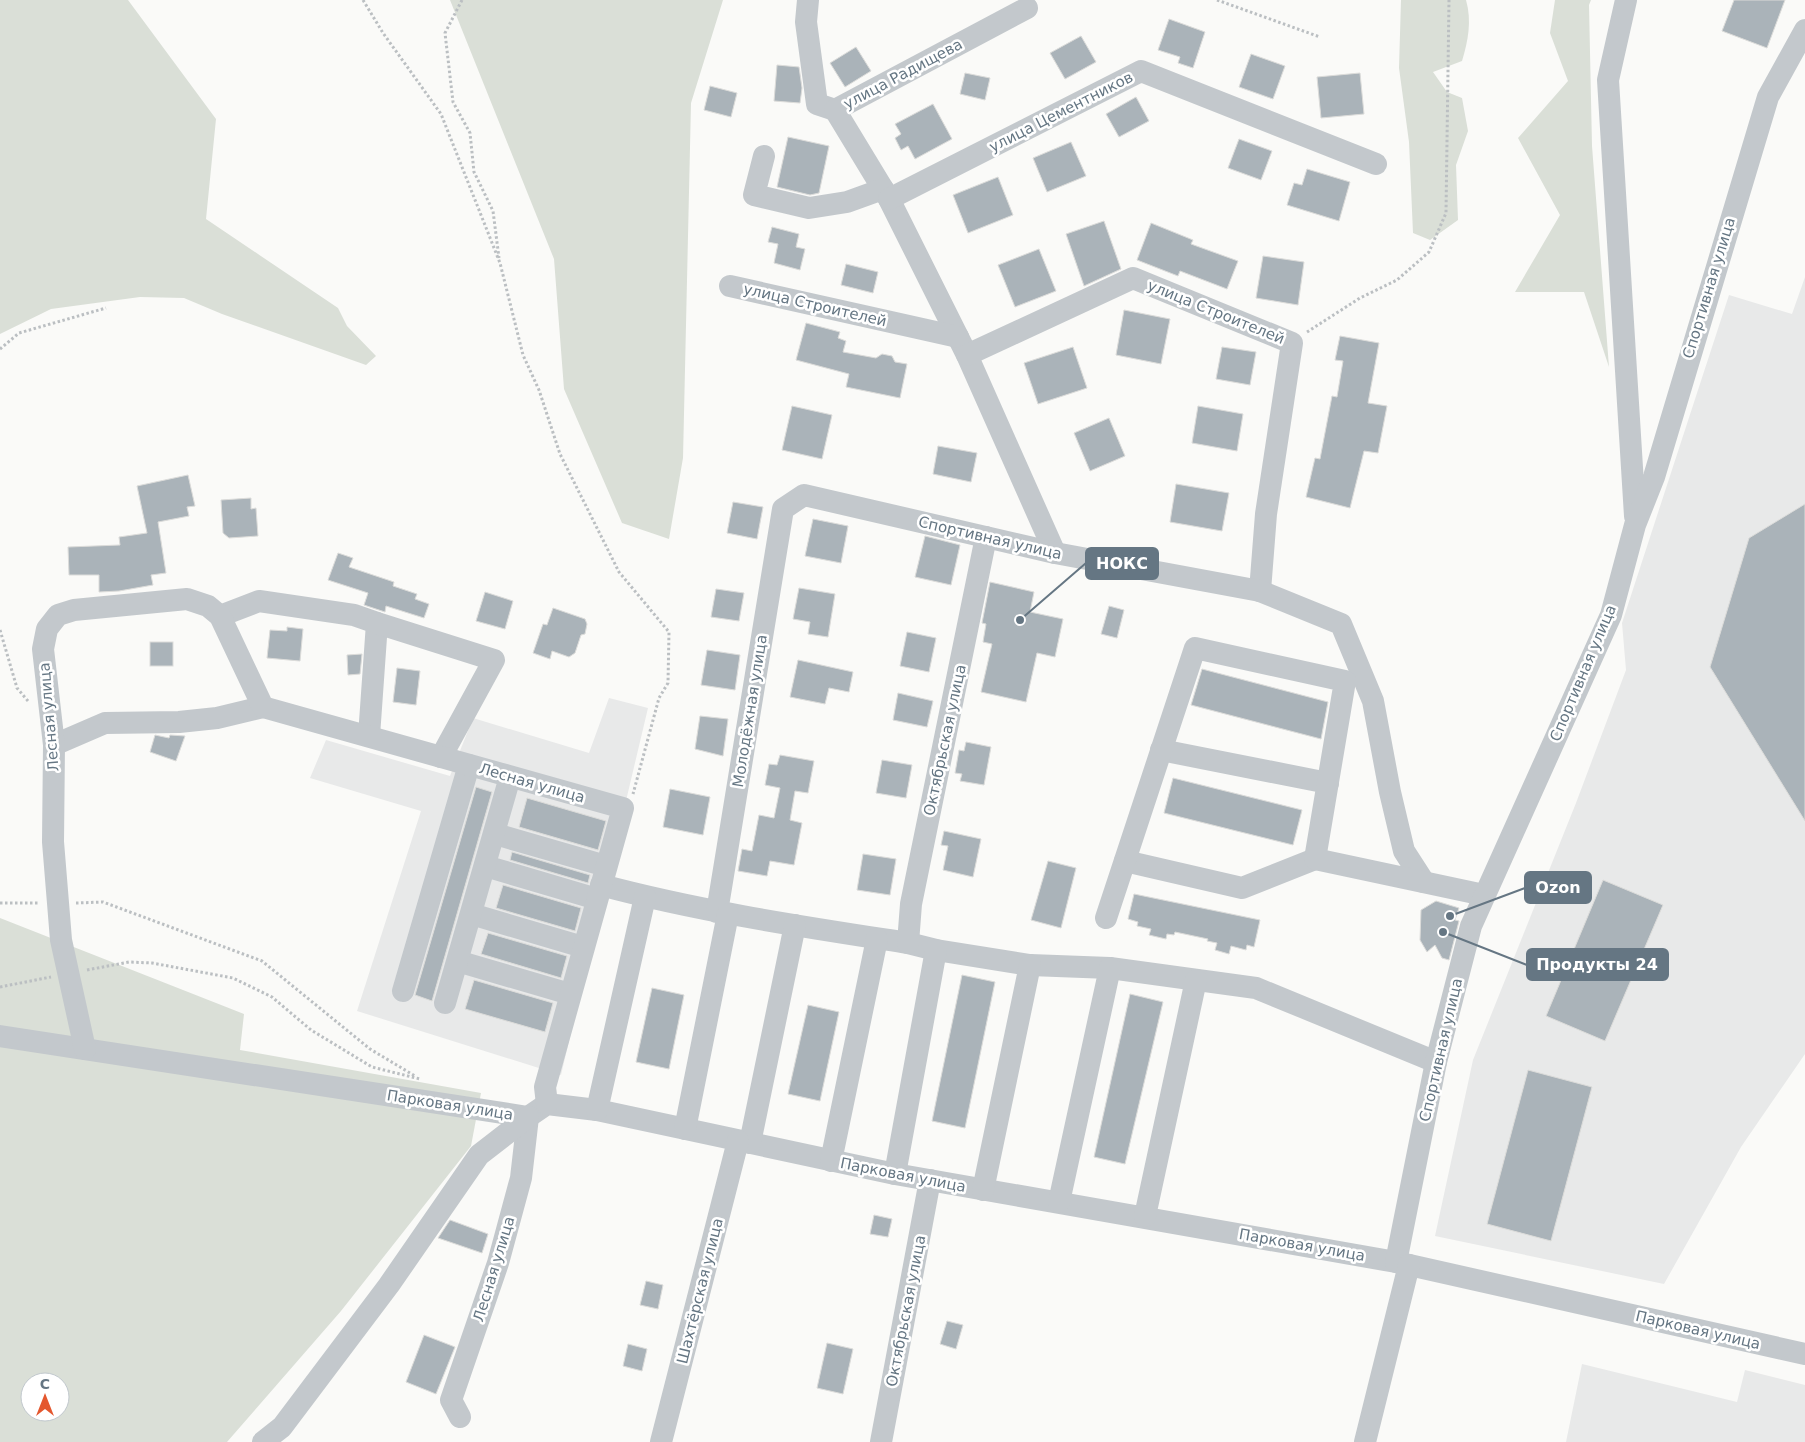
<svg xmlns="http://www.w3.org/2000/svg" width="1805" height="1442" font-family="'DejaVu Sans',sans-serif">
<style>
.built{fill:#e8e9e9}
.green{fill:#dadfd7;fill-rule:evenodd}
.building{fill:#aab3b9;stroke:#dcdcda}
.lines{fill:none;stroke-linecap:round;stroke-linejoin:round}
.path{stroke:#bbbfc2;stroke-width:3;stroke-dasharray:2.5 2.5;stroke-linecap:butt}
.minor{stroke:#c3c8cc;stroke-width:22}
.labels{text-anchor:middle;stroke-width:5;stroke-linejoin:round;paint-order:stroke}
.street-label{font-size:15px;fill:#657683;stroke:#fff}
.leader{fill:none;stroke:#657683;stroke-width:2}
.callout-dot{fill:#657683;stroke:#fff;stroke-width:2}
.callout{fill:#657683;stroke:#657683;stroke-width:2}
.callout-label{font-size:16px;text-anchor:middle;font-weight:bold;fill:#fff}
</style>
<rect width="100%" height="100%" fill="#fafaf8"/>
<g class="built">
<polygon points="1805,277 1805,1054 1741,1147 1664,1284 1435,1236 1473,1060 1576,803 1626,670 1622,623 1729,295 1792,314"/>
<polygon points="609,698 648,708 561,1075 357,1011 421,811 310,778 326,740 450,776 473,718 589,753"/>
<polygon points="1582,1364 1737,1402 1745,1370 1805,1385 1805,1442 1566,1442"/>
</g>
<g class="green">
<polygon points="0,0 128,0 216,119 206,219 338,308 347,326 376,356 366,365 222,314 184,298 140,297 51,309 0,334"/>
<polygon points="450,0 723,0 691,103 683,458 669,539 622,523 564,389 554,259"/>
<path d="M1401,0H1466C1472,21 1468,41 1462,61L1433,72L1447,92L1462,98L1468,131L1456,165L1458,220L1430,240L1413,233L1409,142L1399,68Z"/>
<polygon points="1555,0 1591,0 1589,5 1592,146 1609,367 1584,292 1515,292 1560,215 1518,138 1568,81 1550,33"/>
<path d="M0,918L244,1014L240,1050L481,1093L471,1146L341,1311L227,1442H0ZM30,1382H60V1412H30Z"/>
</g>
<g class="building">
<polygon points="1734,0 1785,0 1767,48 1722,31"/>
<polygon points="1169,19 1205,32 1193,68 1178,63 1180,57 1158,50"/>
<polygon points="1081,36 1096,62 1065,79 1050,53"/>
<polygon points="856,47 871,71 845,87 830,63"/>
<polygon points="1251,54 1285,66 1273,99 1239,87"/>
<polygon points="777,65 799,67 802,88 800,103 774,101"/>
<polygon points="965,73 990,78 985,100 960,94"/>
<polygon points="1360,73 1364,114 1321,118 1317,77"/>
<polygon points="710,86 737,93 731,117 704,110"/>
<polygon points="1136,97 1149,121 1119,137 1106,114"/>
<polygon points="933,104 952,139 915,159 908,146 901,150 895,138 901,134 895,124"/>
<polygon points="788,137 829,146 819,193 810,195 777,187"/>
<polygon points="1239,139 1272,151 1261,180 1228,168"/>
<polygon points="1071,142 1086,176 1047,192 1033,158"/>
<polygon points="1307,169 1350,182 1339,221 1287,205 1294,183 1302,185"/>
<polygon points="998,177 1013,215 968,233 953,195"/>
<polygon points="1104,221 1121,269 1084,286 1066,234"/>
<polygon points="1151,223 1193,240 1191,244 1238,261 1227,289 1180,271 1178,276 1137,260"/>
<polygon points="772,227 799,234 796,247 805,249 800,270 774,263 778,244 768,242"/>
<polygon points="1039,249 1056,291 1015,307 998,265"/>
<polygon points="1263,256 1304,262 1298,305 1256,298"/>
<polygon points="846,264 878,272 873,293 841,285"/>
<polygon points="1124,310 1170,319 1161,364 1116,355"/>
<polygon points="806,323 840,332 838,338 846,341 843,352 876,358 882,354 892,356 895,362 907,364 900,398 846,387 849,374 796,360"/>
<polygon points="1340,336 1379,343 1368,403 1387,406 1378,453 1364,451 1350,508 1306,497 1315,458 1320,459 1332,396 1337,397 1343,361 1335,360"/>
<polygon points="1073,347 1087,388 1038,404 1024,363"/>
<polygon points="1222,347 1256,352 1250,385 1216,379"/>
<polygon points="792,406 832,415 822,459 782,450"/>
<polygon points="1198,406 1243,414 1237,451 1192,443"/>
<polygon points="1109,418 1125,456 1090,471 1074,433"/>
<polygon points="938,446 977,453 971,482 933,474"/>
<polygon points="188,475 195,506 187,507 189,516 158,522 166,573 151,575 153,585 119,591 99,592 99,575 69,575 68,547 120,545 119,537 147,533 137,486"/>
<polygon points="1176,484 1229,493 1222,531 1170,522"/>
<polygon points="251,498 251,509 256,508 258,536 229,538 223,533 221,500"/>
<polygon points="733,502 763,507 757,539 727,533"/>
<polygon points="1805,504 1805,821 1710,667 1749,538"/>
<polygon points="813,519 848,526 841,563 805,556"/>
<polygon points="925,536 960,545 951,585 915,577"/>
<polygon points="338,553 353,558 349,567 394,582 393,586 417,594 415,599 429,604 424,618 386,606 385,612 364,605 368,593 328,580"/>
<polygon points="990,582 1034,592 1030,612 1063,619 1055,657 1037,653 1026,702 981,692 992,644 983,642 986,624 982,623"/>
<polygon points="799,588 835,594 828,637 808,634 810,622 793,619"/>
<polygon points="716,589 744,593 739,621 711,617"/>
<polygon points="485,592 513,601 505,629 476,621"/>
<polygon points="1109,606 1124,610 1117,638 1101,634"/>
<polygon points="553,608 585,619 587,624 585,634 581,635 575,653 569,657 552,651 550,659 533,653 543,624 547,625"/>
<polygon points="287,627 303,629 300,661 267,658 270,630 287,631"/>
<polygon points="907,632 936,638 929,672 900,666"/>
<rect x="150" y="642" width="23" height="24"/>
<polygon points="707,650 740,655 735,690 701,685"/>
<polygon points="362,654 360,674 348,675 347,655"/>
<polygon points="798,660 853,672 849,692 829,688 825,704 790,697"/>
<polygon points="397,668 420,671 416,705 393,702"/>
<polygon points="1202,669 1328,702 1321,739 1191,705"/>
<polygon points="898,693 933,701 927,727 893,720"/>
<polygon points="700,716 728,719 723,756 695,749"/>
<polygon points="155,735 169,738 170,735 185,736 176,761 150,752"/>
<polygon points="966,742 991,747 984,785 960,781 962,774 955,773 959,750 964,751"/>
<polygon points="780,755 814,761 808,793 795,791 790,820 802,823 794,865 770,861 767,876 738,871 742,849 752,851 759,815 774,818 780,788 765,785 769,764 777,765"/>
<polygon points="882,760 912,765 906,798 876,793"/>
<polygon points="1173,778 1302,810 1293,845 1164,813"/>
<polygon points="476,787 492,792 432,1001 415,995"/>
<polygon points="670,789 710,797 703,835 663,827"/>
<polygon points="527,798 606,821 598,850 519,827"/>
<polygon points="944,831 981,839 973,877 943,870 948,846 941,845"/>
<polygon points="512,852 590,875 588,883 510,860"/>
<polygon points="863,854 896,859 890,895 857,890"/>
<polygon points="1048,861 1076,868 1061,928 1031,920"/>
<polygon points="1603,880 1663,905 1605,1041 1546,1016"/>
<polygon points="503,885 581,908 575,931 496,908"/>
<polygon points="1134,894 1260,920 1254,947 1247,945 1246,950 1231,946 1229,954 1215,950 1217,943 1207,941 1208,939 1175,932 1174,935 1167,934 1166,939 1149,935 1151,929 1137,926 1138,922 1128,919"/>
<polygon points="1436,901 1459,908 1455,920 1459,921 1449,960 1442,958 1435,945 1427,952 1420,940 1421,910"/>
<polygon points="488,933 567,956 561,978 481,954"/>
<polygon points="962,975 995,982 965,1128 932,1121"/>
<polygon points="474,980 553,1003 545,1032 465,1009"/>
<polygon points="652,988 684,995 669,1069 636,1062"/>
<polygon points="1130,994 1163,1002 1125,1164 1094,1157"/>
<polygon points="808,1005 839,1012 820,1101 788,1094"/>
<polygon points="1528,1070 1592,1087 1551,1241 1487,1224"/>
<polygon points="874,1215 892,1219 888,1237 870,1234"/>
<polygon points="450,1220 488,1234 482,1253 438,1238"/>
<polygon points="646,1281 663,1285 658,1309 640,1305"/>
<polygon points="947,1321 963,1325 956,1349 940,1344"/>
<polygon points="424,1335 455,1347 436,1394 406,1382"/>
<polygon points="827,1343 853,1349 843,1394 817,1388"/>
<polygon points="628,1344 647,1349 642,1371 623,1366"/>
</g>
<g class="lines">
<g class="path">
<polyline points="363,0 383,33 441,114 500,263 523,355 539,390 560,454 619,572 669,632 668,683 659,698 633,794"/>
<polyline points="462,0 445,33 453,102 470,133 474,172 493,211 499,258"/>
<polyline points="1217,0 1320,37"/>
<polyline points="1307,332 1360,298 1397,280 1429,252 1446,213 1449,0"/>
<polyline points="0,349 19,333 106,308"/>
<polyline points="0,630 17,688 28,701"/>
<polyline points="0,903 39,903"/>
<polyline points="76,903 103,902 262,961 370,1049 415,1076"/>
<polyline points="87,970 129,962 152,963 233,978 272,997 311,1030 372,1067 420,1079"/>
<polyline points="0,987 51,977"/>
</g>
<g class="minor">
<polyline points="808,0 806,22 817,104 835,110 1027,8"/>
<polyline points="1626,0 1608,80 1635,516"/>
<polyline points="835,110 889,199 967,355 1055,553"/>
<polyline points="764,156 754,195 809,208 847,202 883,189"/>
<polyline points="889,199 1141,71 1376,164"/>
<polyline points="730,286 958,337"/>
<polyline points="967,355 1133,278 1292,343 1266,514 1260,591"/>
<polyline points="220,616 259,601 354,615 377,623 369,736"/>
<polyline points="377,623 494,660 441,757"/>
<polyline points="54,745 105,723 179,722 217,718 263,707"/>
<polyline points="1161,750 1328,783"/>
<polyline points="502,836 606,866"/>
<polyline points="1125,861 1242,888 1315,859"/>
<polyline points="492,868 597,899"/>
<path d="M601,885C702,912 805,927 908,943L936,950L1030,965L1110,968L1256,988L1436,1062"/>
<polyline points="717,912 783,509 804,495 1055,553 1260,591 1341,624 1373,701 1390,792 1404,851 1424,882"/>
<polyline points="478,916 583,947"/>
<polyline points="1106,918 1195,648 1345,681 1315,859 1484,895"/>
<polyline points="908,943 911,904 986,537"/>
<polyline points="464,963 570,994"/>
<polyline points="403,991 469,765"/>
<polyline points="445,1003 510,777"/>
<polyline points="0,1036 528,1117 547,1104 597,1110 895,1174 1396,1262 1805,1354"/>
<polyline points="85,1049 61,940 58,903 53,842 54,745 43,649 47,629 58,615 74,610 187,599 208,606 220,616 263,707 623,808 545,1087 547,1104"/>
<polyline points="597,1110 645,897"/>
<polyline points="685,1129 728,914"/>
<polyline points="750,1143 795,925"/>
<polyline points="831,1161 877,939"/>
<polyline points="895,1174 936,950"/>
<polyline points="983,1190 1030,965"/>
<polyline points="1059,1202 1110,968"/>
<polyline points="1145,1216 1196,980"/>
<polyline points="1396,1262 1436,1062 1471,926 1611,615 1635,525 1654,477 1768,97 1805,30"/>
<polyline points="460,1417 451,1400 498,1263 521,1178 528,1117"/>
<polyline points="263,1442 282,1427 389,1285 479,1155 528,1117"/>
<polyline points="661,1442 738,1141"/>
<polyline points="881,1442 930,1180"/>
<polyline points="1365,1442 1409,1265"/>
</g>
</g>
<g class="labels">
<g class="street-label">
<text transform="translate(903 74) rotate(-28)" y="5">улица Радищева</text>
<text transform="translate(1061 112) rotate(-27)" y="5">улица Цементников</text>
<text transform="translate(1709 288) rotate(-73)" y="5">Спортивная улица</text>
<text transform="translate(815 305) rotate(13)" y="5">улица Строителей</text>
<text transform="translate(1216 312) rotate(22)" y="5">улица Строителей</text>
<text transform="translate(990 538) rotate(13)" y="5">Спортивная улица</text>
<text transform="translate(1583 673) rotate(-67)" y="5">Спортивная улица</text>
<text transform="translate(750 711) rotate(-81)" y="5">Молодёжная улица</text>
<text transform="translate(49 717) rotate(-95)" y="5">Лесная улица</text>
<text transform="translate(945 740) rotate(-78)" y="5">Октябрьская улица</text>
<text transform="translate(532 783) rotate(16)" y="5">Лесная улица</text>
<text transform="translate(1441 1050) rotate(-77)" y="5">Спортивная улица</text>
<text transform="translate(450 1105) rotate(9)" y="5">Парковая улица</text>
<text transform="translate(903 1175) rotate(11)" y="5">Парковая улица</text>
<text transform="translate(1302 1245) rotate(10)" y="5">Парковая улица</text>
<text transform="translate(494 1269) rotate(-73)" y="5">Лесная улица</text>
<text transform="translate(700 1291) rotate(-76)" y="5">Шахтёрская улица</text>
<text transform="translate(906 1311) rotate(-79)" y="5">Октябрьская улица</text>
<text transform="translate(1698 1330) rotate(13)" y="5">Парковая улица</text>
</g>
</g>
<path class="leader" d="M1020 620L1086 563M1450 916L1525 888M1443 932L1527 965"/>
<g class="callout-dot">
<circle cx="1020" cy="620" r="5"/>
<circle cx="1450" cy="916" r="5"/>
<circle cx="1443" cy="932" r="5"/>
</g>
<g class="callout">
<rect x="1086" y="548" width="72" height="31" rx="5"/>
<rect x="1525" y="872" width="66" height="31" rx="5"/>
<rect x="1527" y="949" width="141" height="31" rx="5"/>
</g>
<g class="callout-label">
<text x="1122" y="569">НОКС</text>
<text x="1558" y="893">Ozon</text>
<text x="1597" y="970">Продукты 24</text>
</g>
<g transform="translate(45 1397)"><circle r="24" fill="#ffffff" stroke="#c1c8cd"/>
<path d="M0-4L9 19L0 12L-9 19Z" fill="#e4572e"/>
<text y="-8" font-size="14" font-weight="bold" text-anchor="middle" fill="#657683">С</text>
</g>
</svg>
